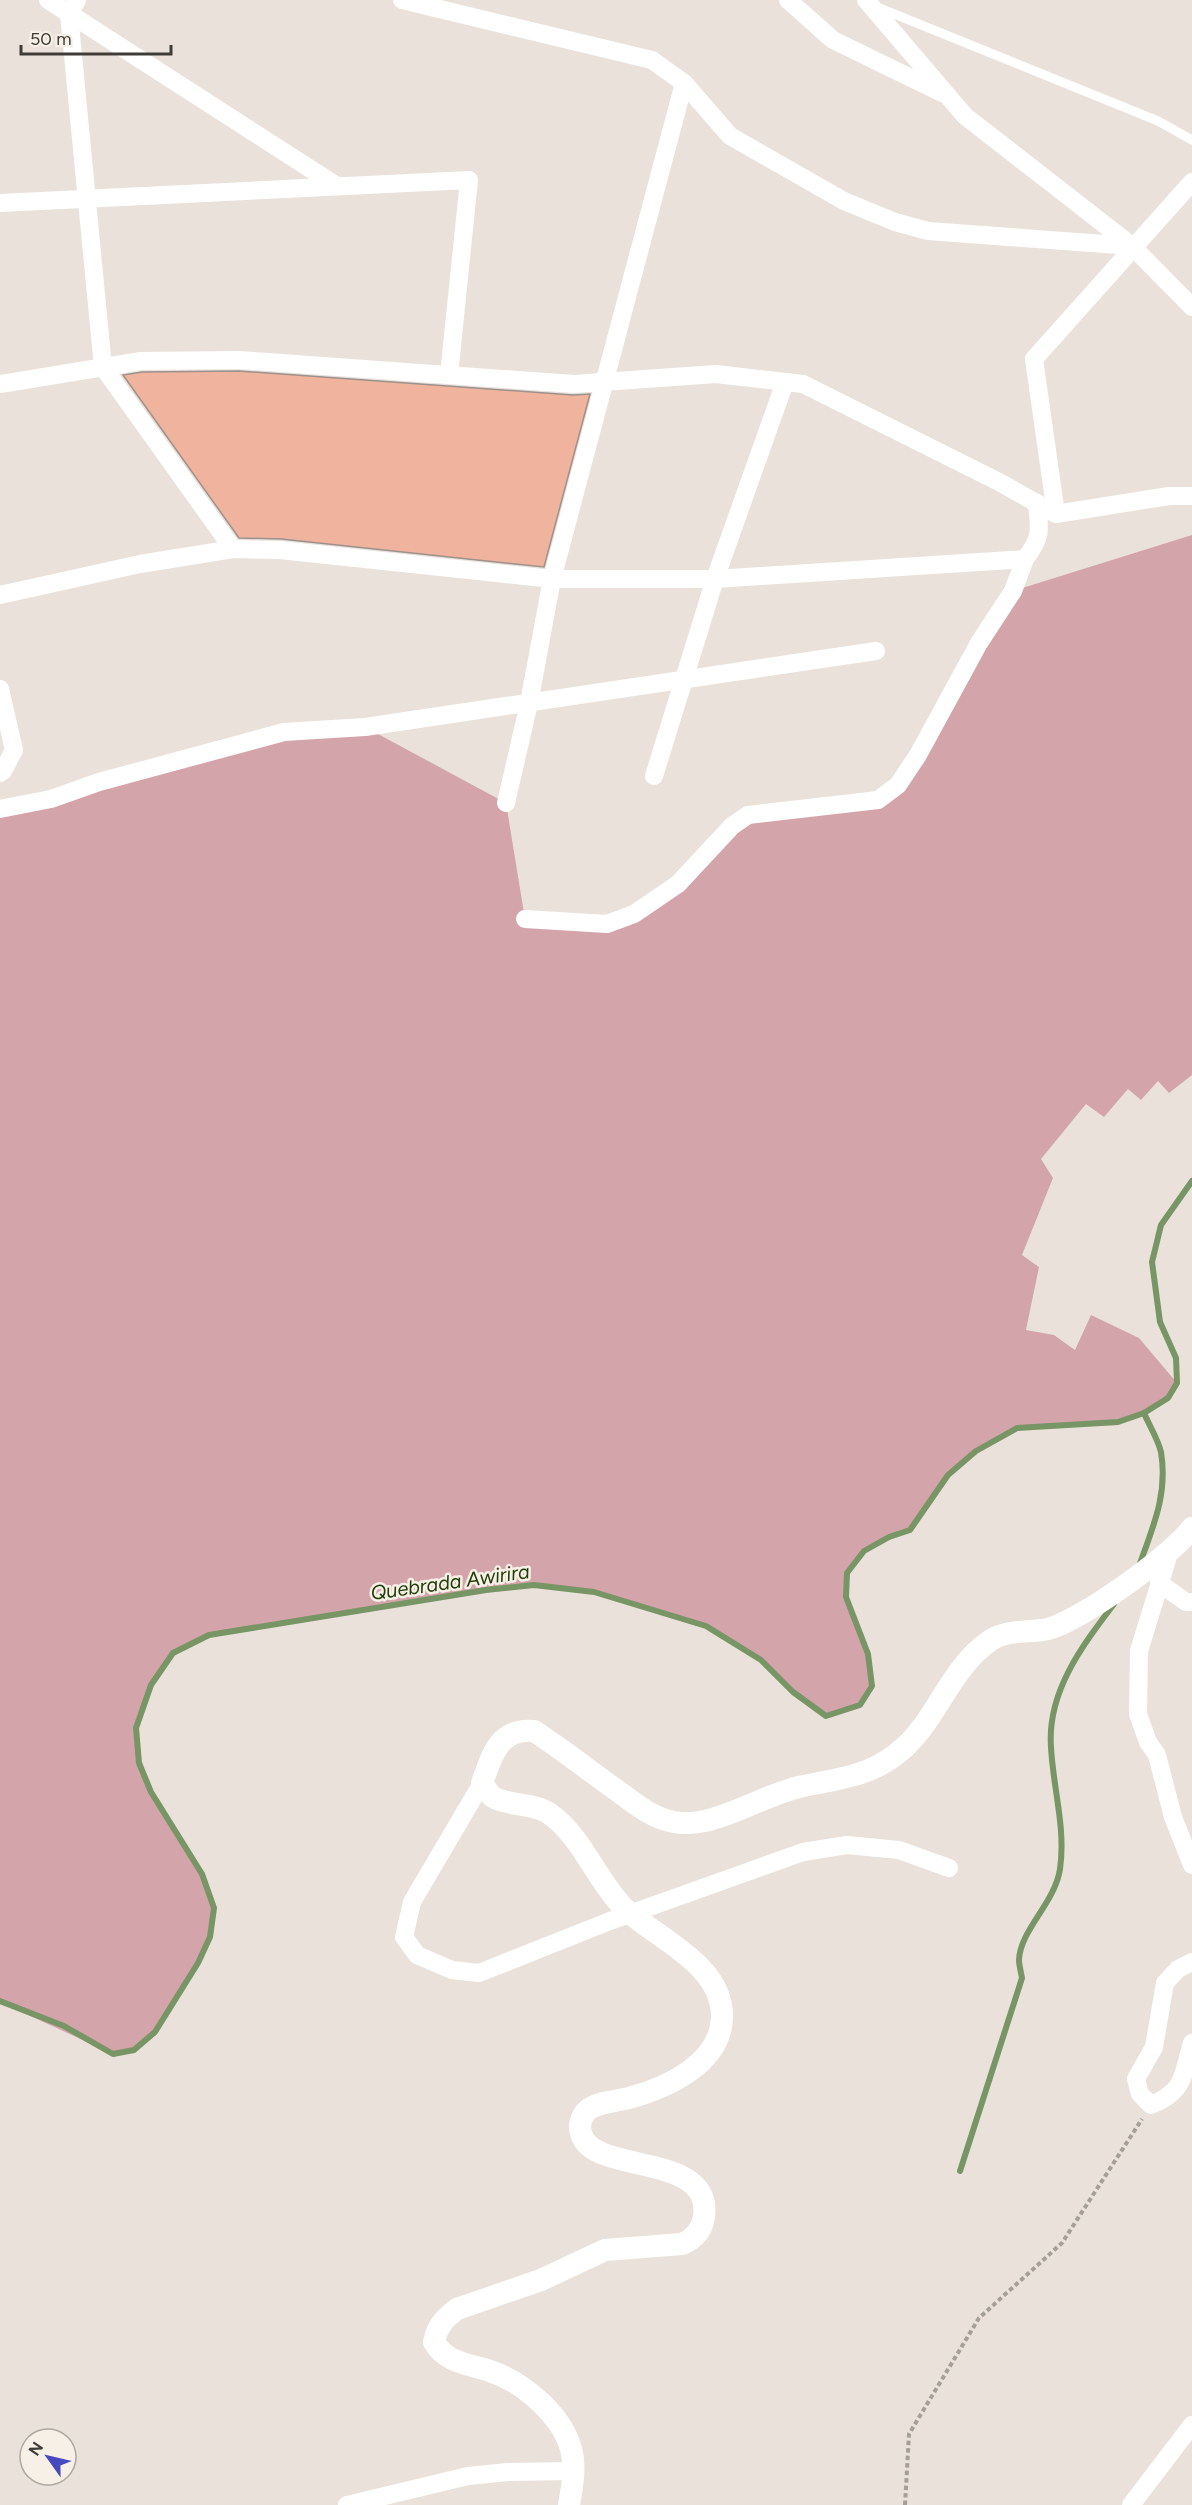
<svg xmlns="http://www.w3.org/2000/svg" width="1192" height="2505" font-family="Figtree,sans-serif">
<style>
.green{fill:#d4a4ab}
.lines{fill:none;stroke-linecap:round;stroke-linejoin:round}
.stream{stroke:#789565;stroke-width:6}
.building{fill:#efb39e;stroke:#9c918d;stroke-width:1.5}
.path{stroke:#a59f99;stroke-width:4;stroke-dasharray:4.5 3;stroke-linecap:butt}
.service{stroke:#fff;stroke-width:9}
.minor{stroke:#fff;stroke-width:18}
.tertiary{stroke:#fff;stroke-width:22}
.labels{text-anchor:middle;stroke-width:5;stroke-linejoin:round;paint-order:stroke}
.water-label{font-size:20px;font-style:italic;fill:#233f09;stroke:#f7f0e7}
</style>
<rect width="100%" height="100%" fill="#eae2da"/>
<polygon class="green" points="1192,535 1192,1075 1169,1093 1158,1081 1141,1100 1128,1089 1104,1117 1086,1104 1041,1159 1053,1178 1022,1255 1039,1267 1026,1330 1054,1335 1075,1350 1091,1315 1139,1338 1177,1383 1168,1398 1144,1413 1118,1422 1017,1428 976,1451 948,1475 910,1530 889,1537 864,1551 847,1573 846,1597 868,1654 872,1686 860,1705 826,1716 793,1692 761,1660 706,1626 594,1592 534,1585 486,1590 209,1635 173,1653 151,1685 136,1728 139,1763 151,1792 202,1874 214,1908 210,1937 198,1963 155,2032 134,2050 113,2054 0,2002 0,809 284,732 365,727 506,803 525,919 634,914 732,826 878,800 898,785 1013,591"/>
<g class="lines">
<g class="stream">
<path d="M1139,1566C1153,1527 1168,1494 1161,1452C1158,1439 1149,1425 1144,1413"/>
<polyline points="0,2001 64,2026 113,2054 134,2050 155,2032 198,1963 210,1937 214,1908 202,1874 151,1792 139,1763 136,1728 151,1685 173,1653 209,1635 486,1590 534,1585 594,1592 706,1626 761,1660 793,1692 826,1716 860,1705 872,1686 868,1654 846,1597 847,1573 864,1551 889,1537 910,1530 948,1475 976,1451 1017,1428 1118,1422 1144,1413 1168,1398 1177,1383 1176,1358 1160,1322 1152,1262 1161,1225 1192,1181"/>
<path d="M960,2171L1022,1978C1021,1972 1019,1965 1019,1960C1020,1930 1055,1903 1060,1869C1066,1828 1053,1788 1051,1747C1047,1692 1082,1646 1114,1604"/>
</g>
</g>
<polygon class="building" points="239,371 573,395 590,394 544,567 281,539 239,538 123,375 142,372"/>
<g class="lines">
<polyline class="path" points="905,2505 909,2434 979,2318 1062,2243 1142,2119"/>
<polyline class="service" points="877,7 1158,121 1192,140"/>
<g class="minor">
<polyline points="48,0 337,186"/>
<polyline points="77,0 69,14 103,367 233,549"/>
<polyline points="402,0 652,60 684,83 552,579 529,703 506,803"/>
<polyline points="788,0 833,40 942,93"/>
<polyline points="866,0 965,116 1132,246 1192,307"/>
<polyline points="684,83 730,136 844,201 895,222 928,231 1132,246"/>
<polyline points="0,203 469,180 449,375"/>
<polyline points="0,384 141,361 239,360 574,384 716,374 803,384 999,482 1056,514 1169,496 1192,496"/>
<polyline points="1056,514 1034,359 1192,182"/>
<path d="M0,595L140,564L233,549L280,550L552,579H715L1025,559C1042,537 1040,530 1037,503"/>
<polyline points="0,689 14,750 3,771 0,773"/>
<polyline points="654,776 715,579 785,382"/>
<polyline points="0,809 51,799 99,782 284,732 365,727 876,651"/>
<polyline points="525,919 607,924 634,914 678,884 732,826 748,815 878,800 898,785 918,755 979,643 1013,591 1025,559"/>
<polyline points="1169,1553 1139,1651 1138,1714 1148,1742 1157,1755 1173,1817 1192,1865"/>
<polyline points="1159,1583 1186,1602 1192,1602"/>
<polyline points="482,1783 412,1902 404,1937 417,1955 452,1970 479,1973 610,1921 803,1852 847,1845 899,1850 949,1868"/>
<path d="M1192,1962L1178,1969L1165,1983L1154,2047L1136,2079L1140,2094L1151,2105C1186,2091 1182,2075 1192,2043"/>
<polyline points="347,2505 468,2476 508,2472 573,2471"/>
<polyline points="1131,2505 1192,2425"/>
</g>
<path class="tertiary" d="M569,2505C572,2488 576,2467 571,2449C562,2415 523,2382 490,2371C469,2364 446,2363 434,2342C437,2326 445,2318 457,2309L541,2280L605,2250L682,2244C694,2239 702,2230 704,2217C713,2150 591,2176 581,2133C578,2125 582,2114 589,2109C599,2102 617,2101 629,2098C666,2088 721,2064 722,2017C723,1963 654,1938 622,1906C595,1877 582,1837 550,1814C535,1803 508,1806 493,1797C489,1794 485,1787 482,1783C492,1756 498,1728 534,1731C562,1749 588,1770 615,1789C633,1802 651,1818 674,1822C684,1824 695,1823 705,1821C737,1814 766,1795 799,1787C840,1778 874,1777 907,1745C939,1714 952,1666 991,1640C1008,1629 1030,1633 1048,1629C1080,1621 1172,1555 1192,1528"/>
</g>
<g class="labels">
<g class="water-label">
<text transform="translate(450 1582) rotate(-8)" y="7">Quebrada Awirira</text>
</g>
</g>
<g transform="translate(48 2457) rotate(304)"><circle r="28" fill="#f7f0e7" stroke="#ada8a1" stroke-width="1.5"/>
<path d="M0-4.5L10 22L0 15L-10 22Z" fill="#464abf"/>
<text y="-9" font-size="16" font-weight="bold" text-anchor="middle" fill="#3f3c38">N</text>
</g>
<path d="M21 45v9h150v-9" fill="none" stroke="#3f3c38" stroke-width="3"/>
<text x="30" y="45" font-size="18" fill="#3f3c38" stroke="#f7f0e7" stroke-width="4.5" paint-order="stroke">50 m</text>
</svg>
